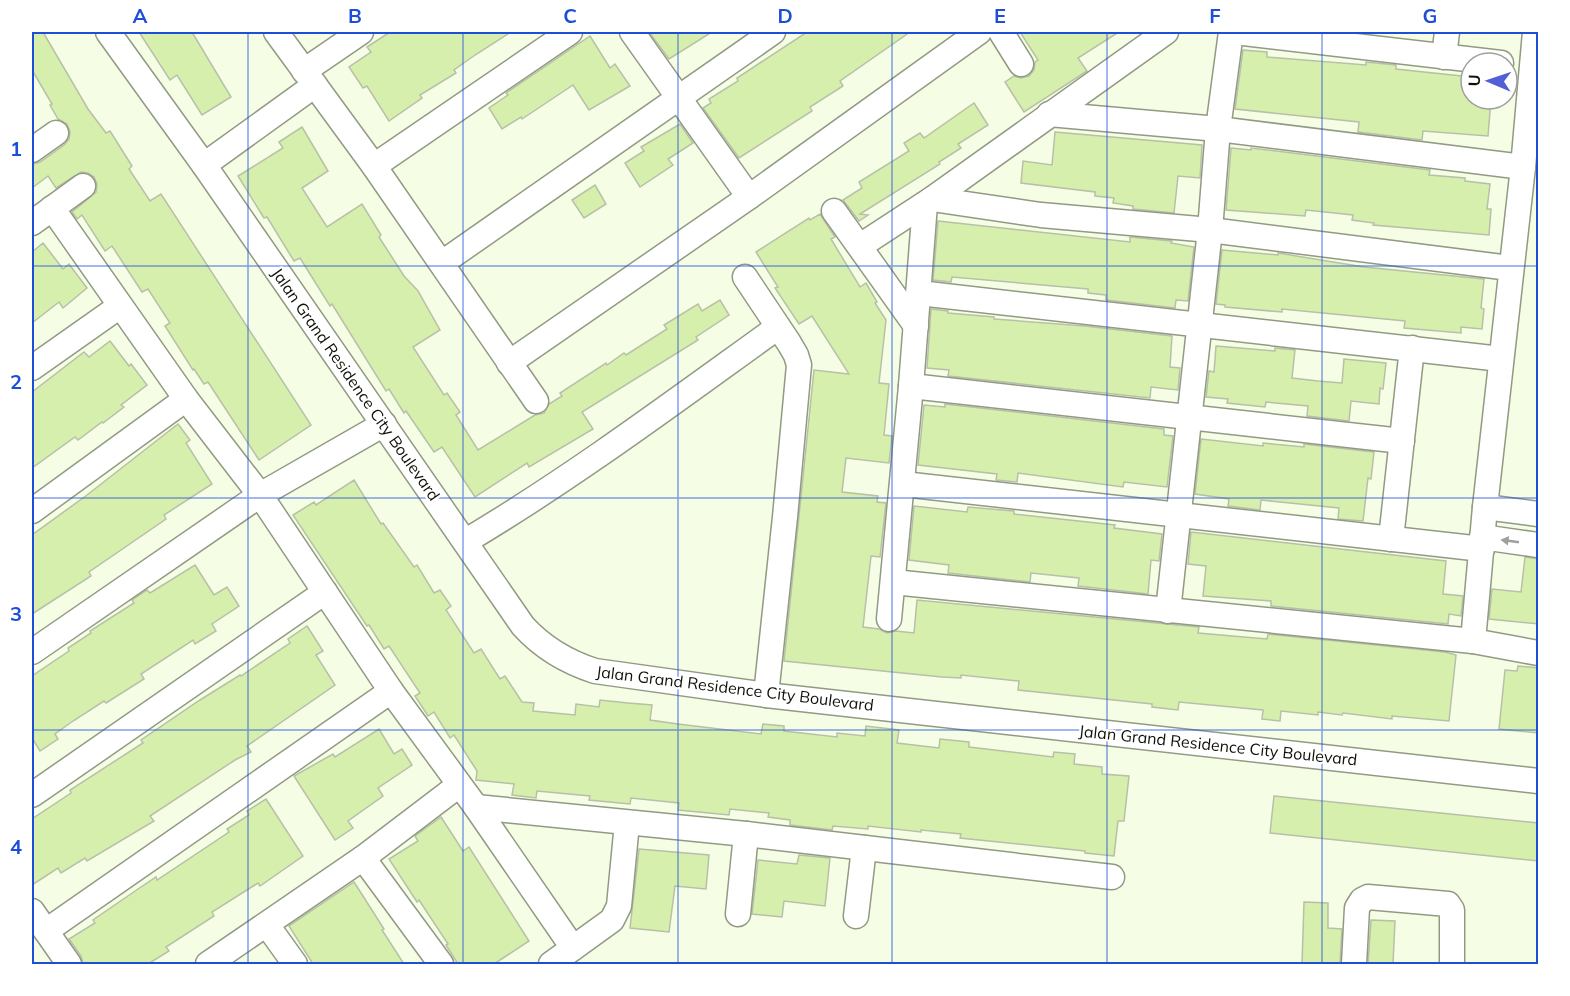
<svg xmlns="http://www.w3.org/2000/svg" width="1570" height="996" font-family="Mulish,sans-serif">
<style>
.building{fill:#d7efac;stroke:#b7c0a8;stroke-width:1.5}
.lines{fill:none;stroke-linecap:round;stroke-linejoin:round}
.minor-casing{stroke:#919a83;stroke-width:27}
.minor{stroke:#fff;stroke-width:24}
.oneway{fill:#9fa09d}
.grid{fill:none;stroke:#1d4ed8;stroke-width:1.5;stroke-opacity:0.55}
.labels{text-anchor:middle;stroke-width:4.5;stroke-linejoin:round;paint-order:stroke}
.street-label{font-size:16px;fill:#0f1209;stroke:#fff}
.neatline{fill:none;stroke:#1d4ed8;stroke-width:2}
.grid-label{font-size:20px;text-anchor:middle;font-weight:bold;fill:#1d4ed8}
</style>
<rect width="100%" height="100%" fill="#f5fee5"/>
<g class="building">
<polygon points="32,32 43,32 88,109 106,133 110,131 132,166 129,169 150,201 161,194 311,425 259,460 208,382 204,384 194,369 193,370 165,326 170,323 148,289 142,292 112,246 105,251 82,215 77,219 72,212 96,192 97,184 94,177 88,173 81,172 56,188 48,176 32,188 32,164 40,162 64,145 69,139 70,132 67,124 58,119 50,105 52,104 32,70"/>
<polygon points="139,32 192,32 231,97 202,115 177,75 170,80"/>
<polygon points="390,32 511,32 475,55 454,70 456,73 420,95 422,98 389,121 367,86 363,88 349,67 371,52 367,47"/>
<polygon points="649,32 712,32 669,59"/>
<polygon points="807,32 910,32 840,81 843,86 810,107 812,111 739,158 703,108 711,103 709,99 738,81 737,78"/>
<polygon points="1020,32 1119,32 1078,58 1087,71 1024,112 1005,82 1014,76 1021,78 1029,76 1034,70 1035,62 1038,60"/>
<polygon points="590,36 610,68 615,64 630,86 589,110 573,85 522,119 521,117 502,129 489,108 508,95 506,93"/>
<polygon points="1243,50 1267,52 1267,57 1366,65 1366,62 1396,65 1396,69 1471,77 1471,99 1491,99 1488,136 1423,131 1422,140 1358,132 1359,122 1235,109"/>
<polygon points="974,103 988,125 958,144 961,148 939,162 940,164 860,214 868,215 859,221 843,200 862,188 859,182 909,151 904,143 920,133 924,138"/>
<polygon points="680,124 693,143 668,159 673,165 640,187 625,163 644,151 641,147"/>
<polygon points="302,127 328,171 302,188 327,227 362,204 381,235 379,237 404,276 418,291 440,330 413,347 444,395 447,393 460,412 456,415 478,450 535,415 544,413 549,404 562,396 560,393 606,363 607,365 624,353 626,355 667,329 664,325 698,304 702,311 720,300 729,315 696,337 698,340 582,412 593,429 529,467 527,463 475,497 442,447 434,452 406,411 404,413 389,389 386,391 332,304 330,306 300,258 294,261 267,217 264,218 238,176 283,148 279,142"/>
<polygon points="1055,132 1202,145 1200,178 1178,176 1174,213 1133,209 1133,206 1113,203 1114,198 1095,196 1095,192 1021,183 1023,161 1052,165"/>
<polygon points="1231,148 1251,150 1251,148 1430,170 1429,175 1465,178 1465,181 1490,184 1487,209 1491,209 1489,235 1373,225 1374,223 1352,220 1353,215 1306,210 1305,216 1226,210"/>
<polygon points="595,185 606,204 584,218 572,200"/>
<polygon points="820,214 835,237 831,239 860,287 866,283 877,302 875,303 886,320 879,383 889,384 884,435 892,436 889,463 846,458 842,492 878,496 877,502 886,503 880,557 871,556 863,627 879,629 887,633 896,631 914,633 917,600 1199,627 1198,633 1267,639 1268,634 1445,652 1456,655 1449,721 1392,716 1392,719 1343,713 1342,715 1318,712 1318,715 1281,711 1280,721 1262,719 1263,710 1179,702 1178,710 1152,707 1152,704 1018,690 1019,681 961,675 961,678 942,677 784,661 814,370 849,374 812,316 799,324 775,288 778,287 756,252 809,218 810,220"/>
<polygon points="938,221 1130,242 1130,237 1172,241 1171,243 1194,247 1188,301 1176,300 1175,308 1106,300 1106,295 1088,293 1088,289 952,277 951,282 933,280"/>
<polygon points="43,243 63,269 69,264 87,288 63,308 59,302 32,323 32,252"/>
<polygon points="1222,250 1278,255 1278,253 1364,267 1484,279 1481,308 1484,309 1482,329 1461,327 1461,333 1404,328 1405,321 1282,309 1282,312 1225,307 1225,305 1216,304"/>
<polygon points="931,309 948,311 948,313 994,317 994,319 1085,326 1172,336 1170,367 1180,368 1178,390 1151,387 1150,398 948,376 949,370 927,368"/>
<polygon points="110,341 129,366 131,364 147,385 121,405 124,407 103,423 102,422 78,440 75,437 32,468 32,392 84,352 89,357"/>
<polygon points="1216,346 1275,351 1275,348 1295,350 1292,378 1318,381 1342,383 1344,359 1386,363 1383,389 1380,388 1379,404 1351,401 1349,421 1307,416 1308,406 1266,402 1265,407 1227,403 1228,399 1206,397 1209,371 1214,372"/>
<polygon points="945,404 1164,429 1164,435 1173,436 1167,487 1124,482 1123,487 1018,473 1017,482 996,480 997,474 918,465 924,405 945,407"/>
<polygon points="178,424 190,440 186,443 212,484 164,515 166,519 89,572 91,576 32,614 32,535 87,495"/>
<polygon points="1201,439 1263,446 1263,443 1304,447 1304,444 1374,452 1371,479 1368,478 1363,521 1338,519 1339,508 1261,500 1260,510 1228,506 1229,499 1195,494"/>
<polygon points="354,480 381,524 383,523 414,567 417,565 434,593 440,590 451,606 446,610 474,653 481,649 500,679 505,676 522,702 534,703 533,711 575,715 576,704 599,707 600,700 628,703 652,705 650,720 678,724 761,734 763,724 784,726 784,731 837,737 837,733 865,736 866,726 899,730 897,743 939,748 940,739 969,742 969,747 1053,757 1054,752 1075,754 1074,764 1102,767 1102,774 1129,776 1124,821 1118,821 1114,856 1085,853 1085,851 960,838 961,834 921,830 921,832 868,826 868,829 833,826 832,830 790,825 790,820 768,817 769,813 730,809 729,815 678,810 679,803 631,798 630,804 589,800 590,796 537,791 536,798 512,795 514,784 476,780 477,771 454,735 450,738 434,712 428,716 415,696 420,693 389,646 384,649 369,625 367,626 293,515 314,502 316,505"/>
<polygon points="914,506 967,512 968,507 1014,511 1014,514 1115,525 1114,528 1162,534 1159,561 1151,560 1148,594 1078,586 1079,578 1031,573 1030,582 948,573 949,565 909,560"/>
<polygon points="1191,532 1446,561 1443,594 1463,596 1461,616 1449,614 1448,624 1271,606 1271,601 1203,596 1206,566 1188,564"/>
<polygon points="1525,557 1539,559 1539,624 1489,619 1492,589 1521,592"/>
<polygon points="195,565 214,595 227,587 239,606 212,624 216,631 195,644 193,640 141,674 144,679 106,703 104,701 73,721 55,734 58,739 40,751 32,738 32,676 69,651 68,648 91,633 90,631 134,603 132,600 147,590 150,593"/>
<polygon points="307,626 323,651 316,655 335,685 247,746 251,752 235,760 150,816 154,821 87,861 85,858 61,873 58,868 32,885 32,819 71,793 70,790 143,743 141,740 200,700 240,675 241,676 290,643 288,639"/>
<polygon points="1518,666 1539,668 1539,733 1499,729 1505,670 1517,671"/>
<polygon points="379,729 394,754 402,749 412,765 378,788 383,796 348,821 353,828 335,840 294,776 333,754 335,757"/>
<polygon points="1274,796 1539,823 1539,861 1270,833"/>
<polygon points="266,799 303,856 260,886 258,883 212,912 214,916 166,947 169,951 148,964 83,964 81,956 69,939 95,923 93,920 138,889 156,877 157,880 229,832 227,829 249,815 247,811"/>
<polygon points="441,817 463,851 469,847 529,941 494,964 458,964 446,945 448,944 419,900 417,902 389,859 418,841 415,836"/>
<polygon points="639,849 709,855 706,889 675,886 669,932 630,928"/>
<polygon points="799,855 830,858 825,906 784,901 782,917 752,914 758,860 797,864"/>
<polygon points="354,882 384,929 382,930 404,964 313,964 289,926"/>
<polygon points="1304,902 1328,903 1328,928 1342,929 1340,964 1302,964"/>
<polygon points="1371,920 1395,921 1393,964 1368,964"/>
</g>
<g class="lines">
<g class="minor-casing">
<g id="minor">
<path d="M108,32L204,165L523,626C543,648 567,662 595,671L766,695L1538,781"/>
<polyline points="276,32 374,166 536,401"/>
<polyline points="632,32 749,197"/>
<polyline points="1001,32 1021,64"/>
<polyline points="1235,32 1501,63"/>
<polyline points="1444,57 1447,32"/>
<polyline points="304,71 361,32"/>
<polyline points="1049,114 1218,129 1523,167"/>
<polyline points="32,150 56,133"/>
<polyline points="204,165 315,85"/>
<polyline points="374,166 570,32"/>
<polyline points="932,199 1041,215 1210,230 1510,268"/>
<polyline points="52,208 186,399 260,495 391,691 476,807 573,948"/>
<polyline points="834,211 916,326"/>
<polyline points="32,223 83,186"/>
<polyline points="860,246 932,199 1166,32"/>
<polyline points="442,263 773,32"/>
<polyline points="745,277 789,343 796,355 799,365 785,517 766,695"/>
<polyline points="919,293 1501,359"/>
<polyline points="509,363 749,197 979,32"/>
<polyline points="32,368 120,306"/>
<polyline points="911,386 1402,441"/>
<polyline points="903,484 1482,549"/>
<polyline points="1485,507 1538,514"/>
<polyline points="32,511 186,399"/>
<polyline points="1482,537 1538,545"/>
<polyline points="1391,539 1412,348"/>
<path d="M466,541C575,476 675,401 778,327"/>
<polyline points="893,582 1473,641 1538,653"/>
<polyline points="1168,611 1210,230 1218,129 1231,32"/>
<polyline points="889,619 911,386 925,204"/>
<polyline points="1473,641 1485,507 1523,167 1535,32"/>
<polyline points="32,652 260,495 384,424"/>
<polyline points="32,795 325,592"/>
<polyline points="476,807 746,834 1112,877"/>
<polyline points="363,858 441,964"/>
<polyline points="32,911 69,964"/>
<polyline points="738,914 746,834"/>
<polyline points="856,916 864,848"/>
<polyline points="267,925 295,964"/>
<polyline points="46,931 391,691"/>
<polyline points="208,964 363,858 459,785"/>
<polyline points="551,964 612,920 619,906 627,823"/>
<polyline points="1354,964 1357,908 1362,900 1368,897 1448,904 1452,910 1452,964"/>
</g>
</g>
<use href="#minor" class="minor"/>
</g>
<defs><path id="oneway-solid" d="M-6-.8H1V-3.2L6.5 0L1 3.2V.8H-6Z" transform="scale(1.5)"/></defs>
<use class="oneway" href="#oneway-solid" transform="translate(1510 541) rotate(-172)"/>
<path class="grid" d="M248,32V964M463,32V964M678,32V964M892,32V964M1107,32V964M1322,32V964M32,266H1538M32,498H1538M32,730H1538"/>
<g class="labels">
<g class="street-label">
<text transform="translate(356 384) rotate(55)" y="6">Jalan Grand Residence City Boulevard</text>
<text transform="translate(735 688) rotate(7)" y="6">Jalan Grand Residence City Boulevard</text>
<text transform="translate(1218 745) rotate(6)" y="6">Jalan Grand Residence City Boulevard</text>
</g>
</g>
<rect width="1570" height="996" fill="none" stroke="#ffffff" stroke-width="66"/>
<g transform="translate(1489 81) rotate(272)"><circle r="28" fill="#ffffff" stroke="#9fa09d" stroke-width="1.5"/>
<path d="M0-4.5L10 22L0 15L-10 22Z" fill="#525fd5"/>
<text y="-9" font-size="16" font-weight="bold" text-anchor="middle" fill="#0f1209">U</text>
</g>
<rect x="33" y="33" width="1504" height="930" class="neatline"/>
<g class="grid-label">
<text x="140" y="23">A</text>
<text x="355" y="23">B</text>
<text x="570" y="23">C</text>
<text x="785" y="23">D</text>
<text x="1000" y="23">E</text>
<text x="1215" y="23">F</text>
<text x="1430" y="23">G</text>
<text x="16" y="156">1</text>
<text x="16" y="389">2</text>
<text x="16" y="621">3</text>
<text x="16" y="854">4</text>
</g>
</svg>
